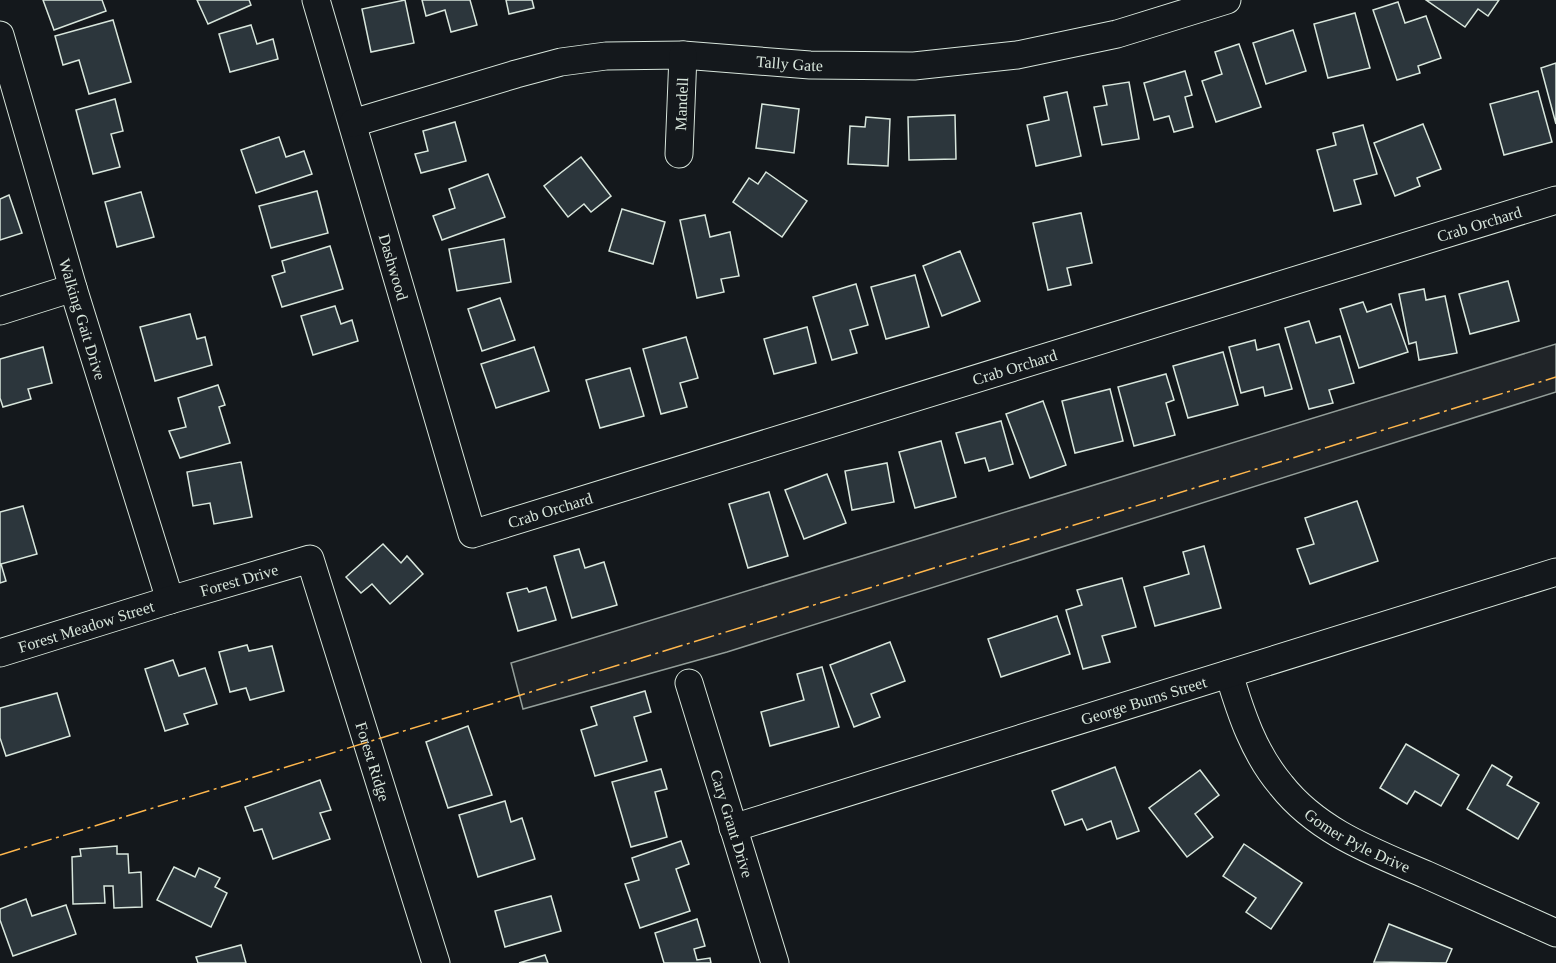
<svg xmlns="http://www.w3.org/2000/svg" width="1556" height="963" font-family="'Times New Roman',serif">
<style>
.green{fill:#202428;stroke:#939e99;stroke-width:1.5}
.building{fill:#2c363c;stroke:#d8e6dc;stroke-width:1.5}
.lines{fill:none;stroke-linecap:round;stroke-linejoin:round}
.minor-casing{stroke:#d8e6dc;stroke-width:29}
.minor{stroke:#14181c;stroke-width:27}
.power{stroke:#ffb74d;stroke-width:1.5;stroke-dasharray:21 4.5 3 4.5;stroke-linecap:butt}
.labels{text-anchor:middle;stroke-width:4.5;stroke-linejoin:round;paint-order:stroke}
.street-label{font-size:16px;fill:#d8e6dc;stroke:#14181c}
</style>
<rect width="100%" height="100%" fill="#14181c"/>
<polygon class="green" points="1556,344 1556,392 727,652 523,709 511,663"/>
<g class="building">
<polygon points="43,0 102,0 106,11 54,30"/>
<polygon points="197,0 249,0 251,5 208,24"/>
<polygon points="405,0 414,43 371,52 362,9"/>
<polygon points="422,0 470,0 477,25 451,32 445,10 426,16"/>
<polygon points="506,0 532,0 534,8 509,14"/>
<polygon points="1426,0 1499,0 1488,16 1478,9 1465,27"/>
<polygon points="1398,2 1405,23 1426,16 1441,58 1418,66 1420,73 1397,80 1373,10"/>
<polygon points="1355,13 1370,68 1328,78 1314,24"/>
<polygon points="113,20 131,82 89,94 79,60 63,65 55,36"/>
<polygon points="251,25 257,44 273,39 278,59 230,72 219,34"/>
<polygon points="1293,30 1306,71 1266,84 1253,43"/>
<polygon points="1239,44 1261,107 1216,122 1202,81 1222,74 1215,52"/>
<polygon points="1556,63 1556,124 1541,68"/>
<polygon points="1185,71 1192,95 1185,97 1193,127 1174,132 1169,116 1154,120 1144,83"/>
<polygon points="1129,82 1139,139 1102,145 1094,107 1107,105 1103,86"/>
<polygon points="1538,91 1552,142 1504,155 1490,104"/>
<polygon points="1067,92 1081,156 1036,166 1027,125 1049,120 1044,97"/>
<polygon points="115,99 123,131 111,134 120,167 93,174 76,110"/>
<polygon points="762,104 799,109 794,153 756,148"/>
<polygon points="955,115 956,159 909,160 908,117"/>
<polygon points="866,117 890,119 888,166 848,164 850,126 865,127"/>
<polygon points="455,122 466,161 421,173 415,154 428,151 423,131"/>
<polygon points="1423,124 1441,169 1417,178 1420,186 1395,196 1374,143"/>
<polygon points="1363,125 1377,174 1354,180 1361,204 1334,211 1317,150 1336,145 1333,133"/>
<polygon points="279,137 286,157 304,151 312,174 256,193 241,150"/>
<polygon points="581,157 611,196 591,212 584,204 568,217 544,186"/>
<polygon points="766,172 807,201 782,237 733,202 749,178 758,184"/>
<polygon points="488,174 505,217 442,240 433,216 455,208 449,189"/>
<polygon points="317,191 328,233 271,248 259,206"/>
<polygon points="141,192 154,237 117,247 105,202"/>
<polygon points="9,195 22,233 0,240 0,199"/>
<polygon points="622,209 665,222 653,264 609,251"/>
<polygon points="1081,213 1092,263 1067,268 1071,285 1048,290 1033,223"/>
<polygon points="705,215 710,237 730,232 739,276 721,279 724,292 697,298 680,220"/>
<polygon points="504,239 511,282 457,291 449,249"/>
<polygon points="330,246 343,289 282,307 272,276 285,272 282,261"/>
<polygon points="960,251 980,301 942,316 923,266"/>
<polygon points="915,275 929,327 886,339 871,287"/>
<polygon points="1508,281 1519,321 1470,334 1459,294"/>
<polygon points="856,284 868,325 850,330 857,353 832,360 813,297"/>
<polygon points="1424,289 1426,300 1445,296 1457,353 1419,360 1416,342 1409,344 1399,294"/>
<polygon points="500,298 515,340 482,351 468,309"/>
<polygon points="1363,302 1367,312 1391,304 1408,352 1359,368 1340,309"/>
<polygon points="335,306 341,324 352,320 358,341 313,355 301,316"/>
<polygon points="190,314 197,339 205,337 212,365 155,381 140,327"/>
<polygon points="1309,321 1316,343 1340,336 1354,383 1329,390 1333,403 1309,409 1285,328"/>
<polygon points="807,327 816,363 774,374 764,339"/>
<polygon points="686,337 698,378 680,383 687,407 661,414 643,349"/>
<polygon points="1255,340 1257,350 1279,344 1292,389 1265,396 1263,387 1241,393 1229,347"/>
<polygon points="43,347 52,383 28,389 31,399 3,407 0,398 0,359"/>
<polygon points="534,347 549,391 496,408 481,364"/>
<polygon points="1223,352 1238,405 1188,418 1173,366"/>
<polygon points="630,368 644,416 600,428 586,380"/>
<polygon points="1166,374 1174,400 1166,403 1175,435 1134,446 1118,387"/>
<polygon points="218,385 225,405 219,407 230,443 180,458 169,431 186,427 178,398"/>
<polygon points="1110,389 1123,441 1075,453 1062,401"/>
<polygon points="1043,401 1066,465 1030,478 1006,414"/>
<polygon points="1001,421 1013,464 989,471 985,458 965,463 956,433"/>
<polygon points="941,441 956,497 915,508 899,452"/>
<polygon points="241,462 252,517 214,524 210,503 193,506 187,472"/>
<polygon points="887,463 894,502 852,510 845,471"/>
<polygon points="827,474 846,523 804,539 785,490"/>
<polygon points="769,492 788,556 748,568 729,504"/>
<polygon points="1357,501 1378,561 1310,584 1297,549 1314,544 1305,518"/>
<polygon points="23,506 37,554 1,564 6,581 0,583 0,512"/>
<polygon points="383,544 401,563 407,556 423,574 390,604 372,584 361,593 346,577"/>
<polygon points="1204,546 1221,608 1155,626 1144,587 1189,574 1183,552"/>
<polygon points="579,549 585,568 604,562 617,605 572,618 554,556"/>
<polygon points="1122,578 1136,627 1102,636 1110,662 1083,669 1066,610 1082,605 1077,590"/>
<polygon points="546,587 556,620 518,631 507,593 527,588 529,592"/>
<polygon points="1057,616 1070,654 1001,677 988,639"/>
<polygon points="890,642 905,681 871,694 880,717 854,727 830,665"/>
<polygon points="247,645 249,651 272,646 284,691 250,700 246,688 230,692 219,652"/>
<polygon points="173,660 179,676 205,668 217,704 184,714 188,724 165,731 145,669"/>
<polygon points="822,667 839,727 770,746 761,712 804,700 797,674"/>
<polygon points="645,691 651,712 634,717 647,761 595,776 581,730 597,725 591,707"/>
<polygon points="57,693 70,736 6,756 0,738 0,708"/>
<polygon points="468,726 492,795 448,808 426,742"/>
<polygon points="1406,744 1459,775 1441,806 1415,791 1407,804 1380,788"/>
<polygon points="1492,765 1512,777 1507,785 1539,803 1518,839 1467,809"/>
<polygon points="1115,767 1139,831 1117,839 1111,821 1087,830 1082,819 1065,825 1052,791"/>
<polygon points="661,769 667,789 655,792 667,837 631,847 612,782"/>
<polygon points="1200,770 1219,795 1195,814 1213,837 1187,857 1149,808"/>
<polygon points="320,780 331,810 320,813 330,839 273,859 262,829 254,831 245,807"/>
<polygon points="505,801 511,822 522,818 535,859 478,877 459,815"/>
<polygon points="681,841 689,864 676,869 690,911 640,928 625,884 639,880 632,858"/>
<polygon points="1244,844 1302,883 1271,929 1246,912 1256,898 1223,876"/>
<polygon points="117,846 117,854 128,854 129,873 141,872 142,907 114,908 113,886 104,886 105,903 73,904 72,857 81,856 80,849"/>
<polygon points="174,867 195,877 199,868 220,878 215,887 227,893 211,927 157,900"/>
<polygon points="551,896 561,931 505,947 495,911"/>
<polygon points="26,899 32,916 66,905 76,934 13,956 0,920 0,909"/>
<polygon points="697,919 705,946 694,949 697,960 710,958 711,963 664,963 655,933"/>
<polygon points="1389,924 1452,949 1446,963 1374,962"/>
<polygon points="241,945 246,963 198,963 196,957"/>
<polygon points="545,955 548,963 519,963"/>
</g>
<g class="lines">
<g class="minor-casing">
<g id="minor">
<path id="s1" d="M316,0L472,534L1556,200"/>
<path id="s2" d="M0,35L73,288L170,600"/>
<path id="s3" d="M353,123L516,74L561,62L606,56L683,55L810,65L914,66L1017,55L1117,34L1227,0"/>
<path id="s4" d="M679,154L683,55"/>
<polyline points="0,311 73,288"/>
<path id="s5" d="M0,653L170,600L310,559L436,963"/>
<path id="s6" d="M1229,674C1241,714 1254,753 1281,785C1318,832 1374,852 1427,875C1470,894 1513,914 1556,933"/>
<path id="s7" d="M689,683L775,963"/>
<path id="s8" d="M733,828L1556,572"/>
</g>
</g>
<use href="#minor" class="minor"/>
<polyline class="power" points="0,855 1556,377"/>
</g>
<g class="labels">
<g class="street-label">
<text dy="6" stroke="none"><textPath href="#s3" startOffset="446">Tally Gate</textPath></text>
<text dy="6" stroke="none"><textPath href="#s4" startOffset="50">Mandell</textPath></text>
<text dy="6" stroke="none"><textPath href="#s1" startOffset="1610">Crab Orchard</textPath></text>
<text dy="6" stroke="none"><textPath href="#s1" startOffset="278">Dashwood</textPath></text>
<text dy="6" stroke="none"><textPath href="#s2" startOffset="296">Walking Gait Drive</textPath></text>
<text dy="6" stroke="none"><textPath href="#s1" startOffset="1124">Crab Orchard</textPath></text>
<text dy="6" stroke="none"><textPath href="#s1" startOffset="638">Crab Orchard</textPath></text>
<text dy="6" stroke="none"><textPath href="#s5" startOffset="250">Forest Drive</textPath></text>
<text dy="6" stroke="none"><textPath href="#s5" startOffset="90">Forest Meadow Street</textPath></text>
<text dy="6" stroke="none"><textPath href="#s8" startOffset="430">George Burns Street</textPath></text>
<text dy="6" stroke="none"><textPath href="#s5" startOffset="536">Forest Ridge</textPath></text>
<text dy="6" stroke="none"><textPath href="#s7" startOffset="147">Cary Grant Drive</textPath></text>
<text dy="6" stroke="none"><textPath href="#s6" startOffset="219">Gomer Pyle Drive</textPath></text>
</g>
</g>
</svg>
